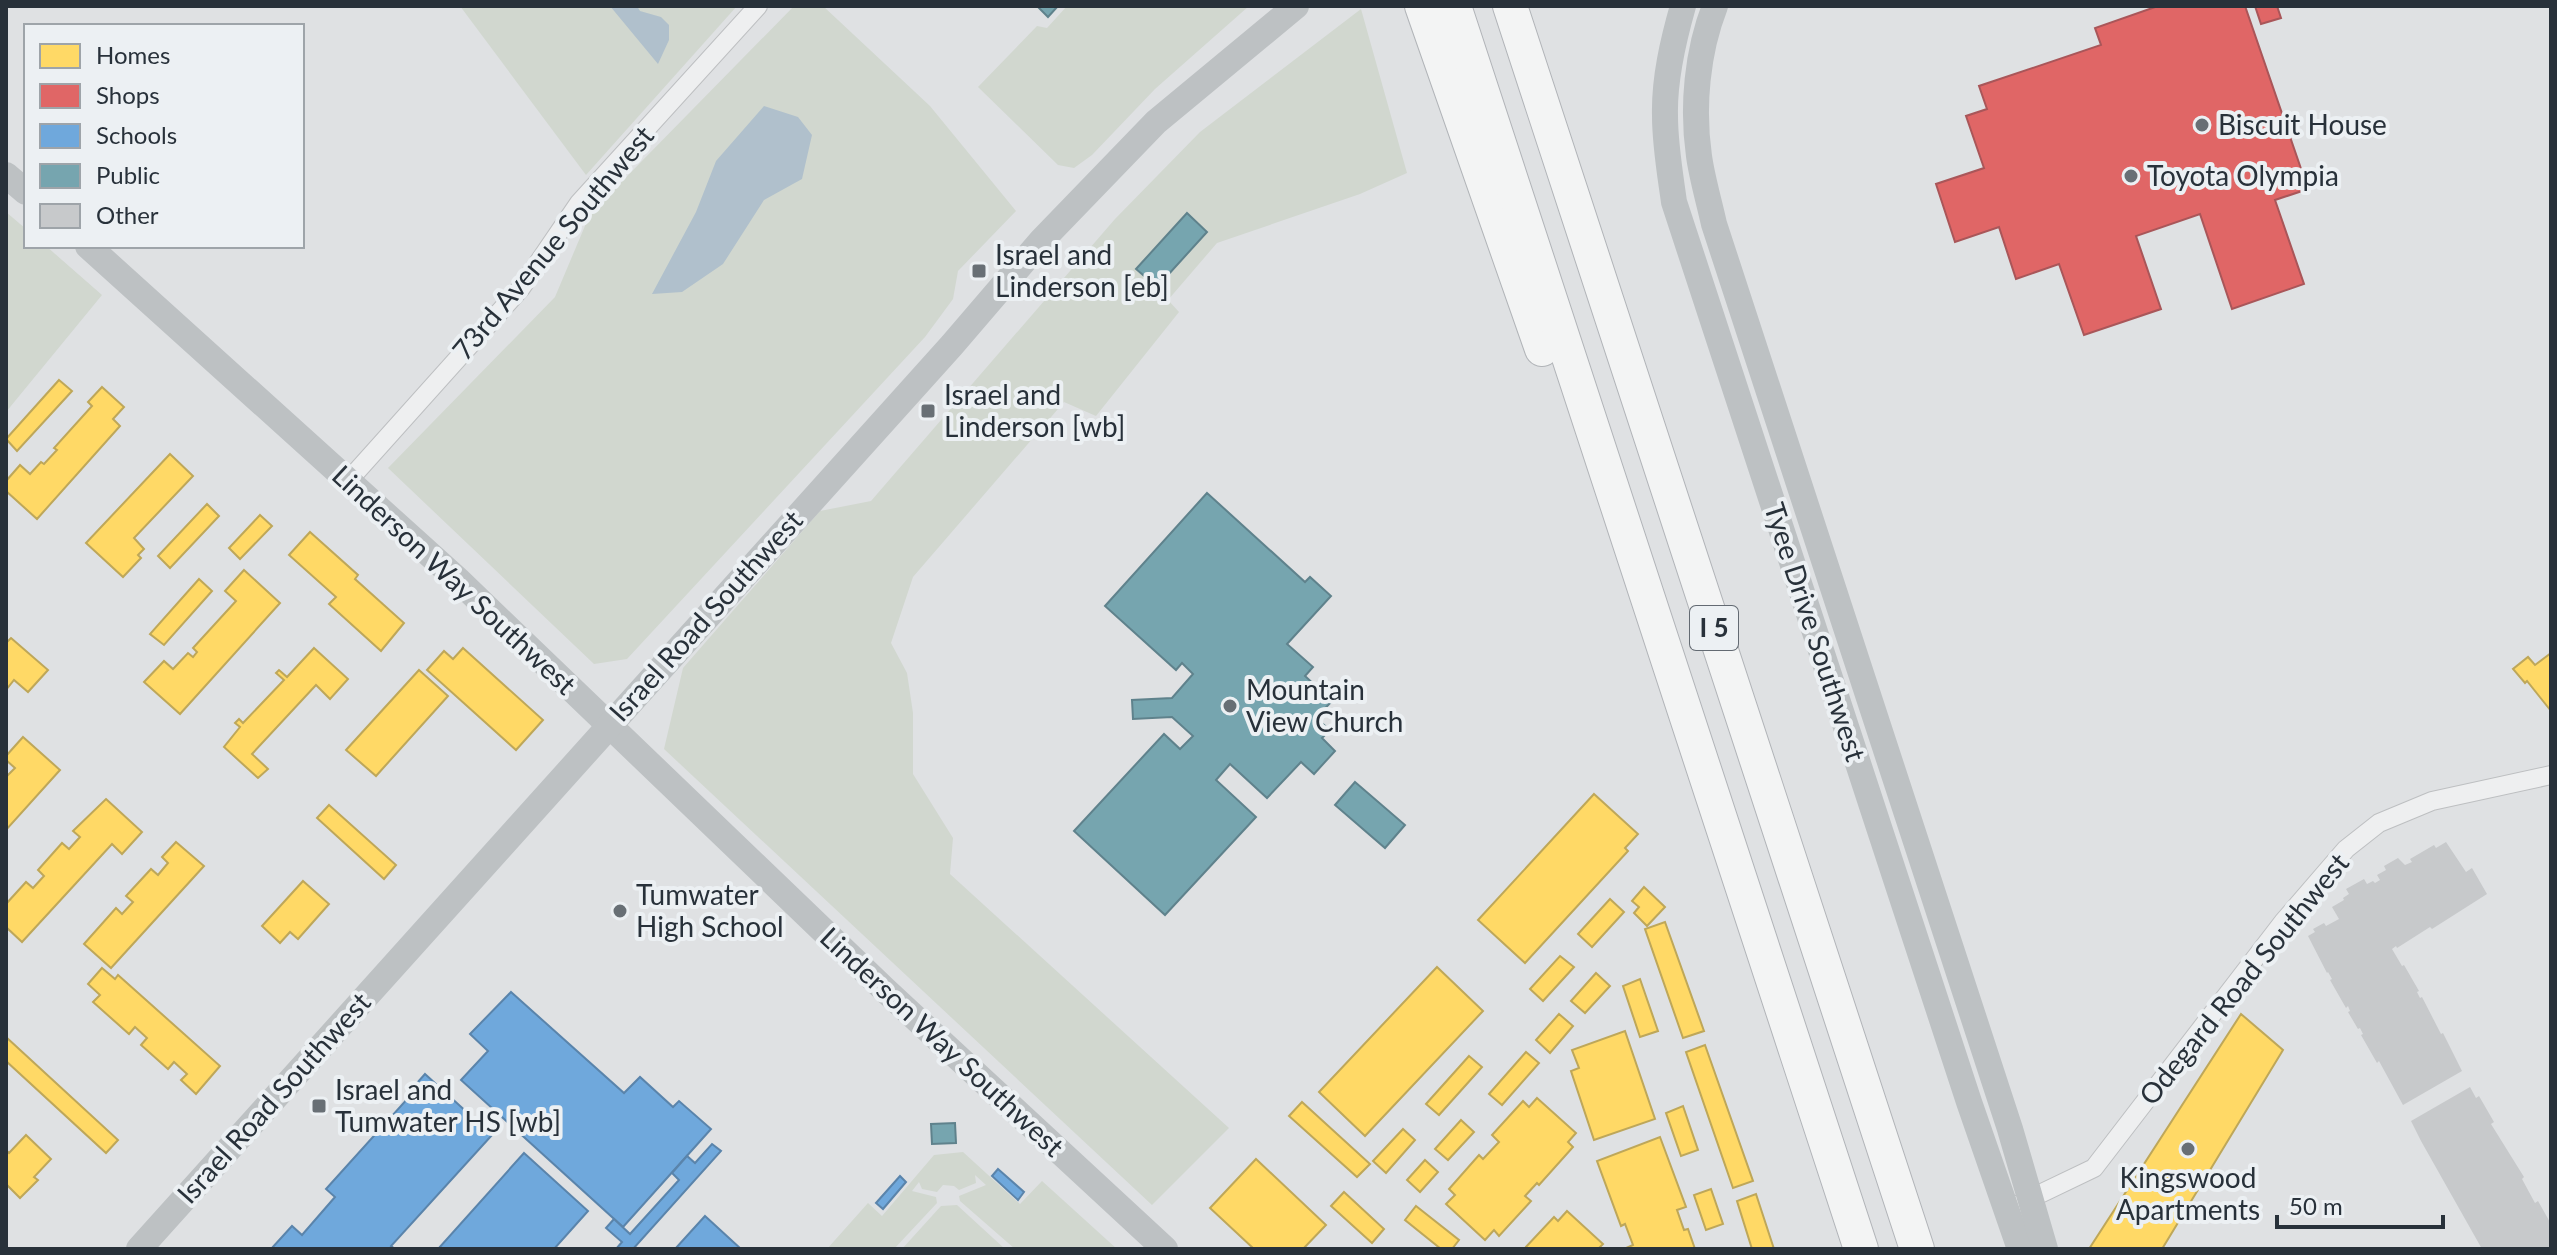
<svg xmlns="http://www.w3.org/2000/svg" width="2557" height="1255" font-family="Lato,sans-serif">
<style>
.green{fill:#d1d7cf}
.water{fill:#b0c0cc}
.homes{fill:#ffd966;stroke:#bea759;stroke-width:2}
.shops{fill:#e06666;stroke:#a95659;stroke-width:2}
.schools{fill:#6fa8dc;stroke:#5a84ab;stroke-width:2}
.public{fill:#76a5af;stroke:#5f828c;stroke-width:2}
.building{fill:#c7c9cb}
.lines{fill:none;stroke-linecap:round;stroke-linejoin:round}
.street-casing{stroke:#bdbfc1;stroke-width:20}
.highway-casing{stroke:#b1b4b8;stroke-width:36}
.street{stroke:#eeeff0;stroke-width:18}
.secondary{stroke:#bdc1c3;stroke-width:26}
.highway{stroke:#f3f4f4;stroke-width:34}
.poi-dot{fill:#686f75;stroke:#ecf0f3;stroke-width:3}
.labels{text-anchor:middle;stroke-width:8;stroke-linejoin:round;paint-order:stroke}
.shield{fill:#ecf0f3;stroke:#636a72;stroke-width:2}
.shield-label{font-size:26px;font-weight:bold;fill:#28313a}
.poi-label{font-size:28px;fill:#28313a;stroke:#ecf0f3;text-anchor:start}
.street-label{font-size:28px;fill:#28313a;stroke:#ecf0f3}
</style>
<rect width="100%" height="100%" fill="#dfe1e3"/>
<g class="green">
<polygon points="460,6 737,6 586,175"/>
<polygon points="794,6 823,6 930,106 1016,211 958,271 953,299 925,337 627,659 594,664 388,468 555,297 590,214"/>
<polygon points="1067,6 1249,6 1155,89 1092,155 1074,168 1058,165 978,87 1037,26 1047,28"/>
<polygon points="1361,9 1407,173 1360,194 1217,243 1168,300 1179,312 1096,416 1064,402 913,577 891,643 907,673 913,713 913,774 953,838 950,874 1229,1128 1152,1205 664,749 683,668 820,511 871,501 1115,219 1200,132"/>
<polygon points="6,212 26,229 26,246 46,246 102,295 6,412"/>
<polygon points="963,1152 1020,1204 1042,1181 1117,1249 1015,1249 960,1201 959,1196 986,1185 975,1175 976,1183 959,1190 954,1186 943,1185 937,1192 922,1189 919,1182 912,1191 936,1197 937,1203 894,1249 827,1249 868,1203 882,1216 934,1155"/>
<polygon points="957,1205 1005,1249 957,1249 952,1247 902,1249 941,1206"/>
</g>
<g class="water">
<polygon points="610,6 637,6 640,11 661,17 669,25 669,40 658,64"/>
<polygon points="764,106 798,117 812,135 802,179 764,200 723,264 682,292 652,294 696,212 716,161"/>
</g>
<g class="homes">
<polygon points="59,380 72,391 17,451 6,439"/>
<polygon points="102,387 124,407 113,419 120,426 37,519 6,491 6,481 20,465 30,474 41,462 44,464 57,450 54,448 92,406 88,402"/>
<polygon points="170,454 193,476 134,538 144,549 138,555 141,558 123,577 86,543"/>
<polygon points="207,504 219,516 170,568 158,556"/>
<polygon points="260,515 272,526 240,559 229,548"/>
<polygon points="310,532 358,575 355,579 404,623 381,651 329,604 336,597 289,555"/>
<polygon points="244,570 280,603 180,714 144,682 164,661 173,669 188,653 193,657 197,652 193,648 236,601 225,591"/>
<polygon points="199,579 212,591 164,645 150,634"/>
<polygon points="11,638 48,670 28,692 14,680 6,690 6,643"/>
<polygon points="314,648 348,679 330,699 316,685 252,754 268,769 258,778 224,747 240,727 235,723 239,719 243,723 284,680 276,673 279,670 287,677"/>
<polygon points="463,648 543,720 516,750 427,670 444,651 453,659"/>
<polygon points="2551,653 2551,711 2527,681 2525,683 2513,669 2528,657 2535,665"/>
<polygon points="419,670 448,696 376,776 346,750"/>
<polygon points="23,737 60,770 6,830 6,777 15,768 6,760 6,756"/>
<polygon points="1594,794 1638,834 1625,848 1628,851 1525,963 1478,920"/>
<polygon points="106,799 142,832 122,854 112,844 22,942 6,927 6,904 26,882 33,888 44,876 38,870 62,843 69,849 80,837 73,831"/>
<polygon points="329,805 396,865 384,879 317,818"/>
<polygon points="176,842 204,866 111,968 84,944 116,908 122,914 133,902 126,896 151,869 158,875 168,863 162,857"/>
<polygon points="303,881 329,904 298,939 290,932 280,943 262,926"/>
<polygon points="1644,887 1665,907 1647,926 1634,913 1639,907 1632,901"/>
<polygon points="1610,899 1624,912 1592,947 1578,934"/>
<polygon points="1665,922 1704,1031 1683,1038 1645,929"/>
<polygon points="1560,956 1574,967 1543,1001 1530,989"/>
<polygon points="1437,967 1483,1011 1365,1136 1319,1092"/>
<polygon points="102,968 115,979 118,975 220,1066 196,1094 181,1080 187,1074 174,1062 168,1069 141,1045 147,1038 135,1027 129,1034 93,1002 100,995 88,984"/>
<polygon points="1596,973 1610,986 1585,1013 1571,1001"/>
<polygon points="1640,979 1658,1031 1640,1037 1623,986"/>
<polygon points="1559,1014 1573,1026 1550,1053 1536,1040"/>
<polygon points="2241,1014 2283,1050 2162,1249 2089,1249"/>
<polygon points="1625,1031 1655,1119 1594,1140 1571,1071 1579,1068 1572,1050"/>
<polygon points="6,1037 118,1140 106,1153 6,1061"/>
<polygon points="1705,1045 1753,1181 1733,1188 1686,1052"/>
<polygon points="1526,1052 1539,1063 1502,1105 1489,1094"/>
<polygon points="1469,1056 1482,1067 1439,1115 1426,1104"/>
<polygon points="1537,1098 1576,1133 1568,1142 1573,1147 1539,1185 1537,1183 1525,1196 1531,1201 1499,1236 1494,1230 1485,1240 1446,1204 1455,1195 1449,1189 1479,1155 1483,1159 1499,1142 1492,1135 1523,1101 1529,1107"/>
<polygon points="1302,1102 1370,1164 1357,1177 1289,1116"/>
<polygon points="1683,1106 1698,1150 1681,1156 1666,1113"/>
<polygon points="1461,1120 1474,1132 1448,1160 1435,1149"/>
<polygon points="1403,1129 1415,1140 1386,1173 1373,1161"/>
<polygon points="26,1135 51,1159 34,1177 38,1180 20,1198 6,1184 6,1150 9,1153"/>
<polygon points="1660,1137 1686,1207 1677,1210 1684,1230 1688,1229 1695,1249 1624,1249 1633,1245 1625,1224 1621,1226 1597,1161"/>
<polygon points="1256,1159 1326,1225 1303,1249 1254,1249 1210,1208"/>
<polygon points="1425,1160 1438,1172 1420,1192 1407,1180"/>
<polygon points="1711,1189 1723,1224 1706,1230 1694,1195"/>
<polygon points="1344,1192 1384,1229 1372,1243 1331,1206"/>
<polygon points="1756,1194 1774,1249 1752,1249 1737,1201"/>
<polygon points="1416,1206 1459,1240 1452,1249 1441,1249 1405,1220"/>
<polygon points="1567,1211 1603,1244 1598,1249 1524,1249 1554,1217 1558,1221"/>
</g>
<g class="shops">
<polygon points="2158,6 2245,6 2308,189 2275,200 2304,284 2232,309 2200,214 2136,236 2161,309 2084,335 2059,264 2016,279 1999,227 1955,242 1936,184 1984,168 1966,116 1987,109 1979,86 2101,45 2095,28"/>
<polygon points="2255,6 2277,6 2281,18 2261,24"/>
</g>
<g class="schools">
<polygon points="511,992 624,1093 640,1077 673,1107 679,1101 711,1129 623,1227 461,1080 488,1051 470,1034"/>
<polygon points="425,1074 492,1135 391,1246 395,1249 271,1249 292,1226 302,1235 335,1197 326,1189 410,1096 408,1093"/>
<polygon points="712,1144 721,1151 633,1249 616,1249 622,1242 606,1228 614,1219 630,1234 679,1180 672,1173 687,1156 695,1163"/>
<polygon points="524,1153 588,1211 554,1249 438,1249"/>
<polygon points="998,1169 1024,1192 1018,1200 992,1176"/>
<polygon points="900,1176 906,1182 883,1209 876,1203"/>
<polygon points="705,1216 741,1249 675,1249"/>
</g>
<g class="public">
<polygon points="1037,6 1058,6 1048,17"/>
<polygon points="1187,213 1207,232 1157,287 1136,269"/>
<polygon points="1207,493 1305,582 1310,577 1331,596 1287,644 1313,667 1305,676 1332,701 1316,718 1330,730 1322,738 1335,751 1314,774 1301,762 1267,798 1230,764 1216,780 1256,817 1165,915 1074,831 1164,734 1180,749 1193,736 1172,717 1133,719 1132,700 1172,698 1193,674 1182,663 1176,670 1105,606"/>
<polygon points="1355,782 1405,825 1385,848 1335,805"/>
<polygon points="955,1123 956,1143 932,1144 931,1124"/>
</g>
<g class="building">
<polygon points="2446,842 2466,872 2472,868 2487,894 2432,929 2430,927 2397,948 2396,946 2392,949 2402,966 2404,965 2419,991 2417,992 2420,998 2422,997 2441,1034 2443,1033 2462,1071 2403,1105 2379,1061 2377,1063 2361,1035 2363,1034 2360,1028 2358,1029 2348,1012 2350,1011 2348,1006 2346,1008 2330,980 2332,979 2328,972 2327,973 2308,936 2315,932 2313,929 2324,923 2326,926 2339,919 2332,907 2344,900 2343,898 2349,894 2346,889 2364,879 2367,884 2373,881 2375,883 2380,880 2377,875 2386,870 2384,866 2398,858 2405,865 2412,862 2410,859 2434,845 2436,848"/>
<polygon points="2470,1087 2476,1098 2479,1096 2494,1122 2491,1124 2524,1177 2522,1179 2535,1203 2538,1201 2551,1224 2551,1249 2482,1249 2421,1141 2411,1121"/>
</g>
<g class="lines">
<g class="street-casing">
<g id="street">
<polyline points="348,481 521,288 579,203 758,6"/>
<polyline points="2021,1203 2094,1168 2283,922 2346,849 2379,823 2432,801 2551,775"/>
</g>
</g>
<g class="highway-casing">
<g id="highway">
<polyline points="1422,6 1542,349"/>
<polyline points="1454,6 1861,1249"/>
<polyline points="1510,6 1917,1249"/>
</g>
</g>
<use href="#street" class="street"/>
<g class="secondary">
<path d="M1683,6C1673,41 1664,79 1665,116C1665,145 1670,173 1674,202L1969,1102L2020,1249"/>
<path d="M1715,6C1697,52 1692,107 1699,156C1702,178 1709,201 1714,224L2010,1129L2045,1249"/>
<polyline points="6,175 26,192"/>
<polyline points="88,246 458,580 884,989 1165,1249"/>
<polyline points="139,1249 952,345 1042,240 1156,122 1296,6"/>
</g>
<use href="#highway" class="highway"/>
</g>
<g class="poi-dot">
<circle cx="2202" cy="125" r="8"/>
<circle cx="2131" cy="176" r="8"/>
<rect x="971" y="263" width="16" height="16" rx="4"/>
<rect x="920" y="403" width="16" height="16" rx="4"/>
<circle cx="1230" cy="706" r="8"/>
<circle cx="620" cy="911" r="8"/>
<rect x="311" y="1098" width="16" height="16" rx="4"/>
<circle cx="2188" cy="1149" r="8"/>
</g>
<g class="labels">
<rect class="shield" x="1690" y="606" width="48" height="44" rx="6"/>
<g class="shield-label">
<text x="1714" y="637">I 5</text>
</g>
<g class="poi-label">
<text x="2218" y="135">Biscuit House</text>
<text x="2147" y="186">Toyota Olympia</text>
<text x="995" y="265">Israel and<tspan x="995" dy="32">Linderson [eb]</tspan></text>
<text x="944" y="405">Israel and<tspan x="944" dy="32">Linderson [wb]</tspan></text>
<text x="1246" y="700">Mountain<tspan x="1246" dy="32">View Church</tspan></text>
<text x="636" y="905">Tumwater<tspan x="636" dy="32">High School</tspan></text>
<text x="335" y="1100">Israel and<tspan x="335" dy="32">Tumwater HS [wb]</tspan></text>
<text x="2188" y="1188" text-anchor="middle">Kingswood<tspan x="2188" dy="32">Apartments</tspan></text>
</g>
<g class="street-label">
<text transform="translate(553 243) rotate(-50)" y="10">73rd Avenue Southwest</text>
<text transform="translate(454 580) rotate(43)" y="10">Linderson Way Southwest</text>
<text transform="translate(706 616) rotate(-48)" y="10">Israel Road Southwest</text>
<text transform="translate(1815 632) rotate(72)" y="10">Tyee Drive Southwest</text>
<text transform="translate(2244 979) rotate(-51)" y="10">Odegard Road Southwest</text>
<text transform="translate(942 1042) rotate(43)" y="10">Linderson Way Southwest</text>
<text transform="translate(274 1098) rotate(-48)" y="10">Israel Road Southwest</text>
</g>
</g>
<rect width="2557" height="1255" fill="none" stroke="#28313a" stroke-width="16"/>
<rect x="24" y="24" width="280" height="224" fill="#ecf0f3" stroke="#9ea4a9" stroke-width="2"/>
<rect x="40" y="44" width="40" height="24" fill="#ffd966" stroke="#9ea4a9" stroke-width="2"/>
<text x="96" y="64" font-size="24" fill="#28313a">Homes</text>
<rect x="40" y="84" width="40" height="24" fill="#e06666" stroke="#9ea4a9" stroke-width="2"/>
<text x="96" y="104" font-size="24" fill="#28313a">Shops</text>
<rect x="40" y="124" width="40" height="24" fill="#6fa8dc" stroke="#9ea4a9" stroke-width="2"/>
<text x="96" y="144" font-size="24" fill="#28313a">Schools</text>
<rect x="40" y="164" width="40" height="24" fill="#76a5af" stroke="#9ea4a9" stroke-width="2"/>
<text x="96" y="184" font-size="24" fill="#28313a">Public</text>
<rect x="40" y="204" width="40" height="24" fill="#c7c9cb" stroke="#9ea4a9" stroke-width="2"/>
<text x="96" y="224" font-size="24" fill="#28313a">Other</text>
<path d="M2277 1215v12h166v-12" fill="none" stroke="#28313a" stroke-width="4"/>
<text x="2289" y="1215" font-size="24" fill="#28313a" stroke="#ecf0f3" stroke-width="6" paint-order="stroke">50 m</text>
</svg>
